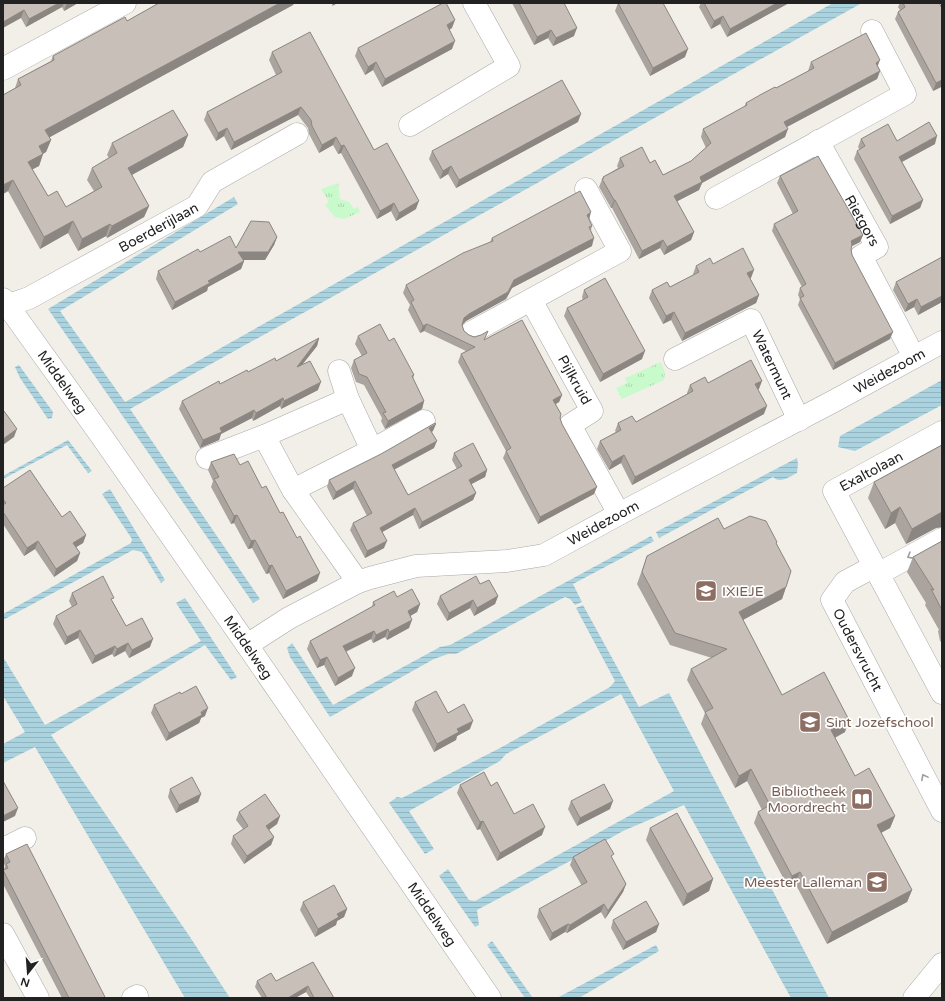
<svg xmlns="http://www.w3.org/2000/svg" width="945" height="1001" font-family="'Varela Round',sans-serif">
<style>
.park{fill:url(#park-tufts)}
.water{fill:url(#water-rules)}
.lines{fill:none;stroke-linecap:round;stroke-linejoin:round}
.minor-casing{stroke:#a9a9a9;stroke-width:23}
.minor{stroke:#fff;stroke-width:22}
.wall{fill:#aba49e}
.shaded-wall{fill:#8b8681}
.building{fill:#c7bfb8;stroke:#8b8681}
.oneway{stroke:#9c9c9c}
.labels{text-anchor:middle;stroke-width:3.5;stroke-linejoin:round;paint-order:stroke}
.street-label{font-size:14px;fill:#222;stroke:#fff}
.education-label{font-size:14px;fill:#785e54;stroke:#fff;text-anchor:start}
</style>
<defs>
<pattern id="park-tufts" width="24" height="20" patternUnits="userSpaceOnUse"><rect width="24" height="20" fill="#c8facc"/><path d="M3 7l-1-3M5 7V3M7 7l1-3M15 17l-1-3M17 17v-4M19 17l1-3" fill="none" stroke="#acd6af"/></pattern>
<pattern id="water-rules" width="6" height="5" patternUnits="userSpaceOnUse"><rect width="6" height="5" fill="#aad3df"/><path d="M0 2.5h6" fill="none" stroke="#92b5bf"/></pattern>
</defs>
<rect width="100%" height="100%" fill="#f2efe9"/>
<g class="park">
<polygon points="338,183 340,199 349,202 354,209 358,207 360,212 344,219 335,217 325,205 329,202 321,189"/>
<polygon points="661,362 665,373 664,380 622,399 616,388 627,383 625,378"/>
</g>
<g class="water">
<polygon points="833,3 862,3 130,409 260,599 253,603 48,309 234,197 238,204 60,311 125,402"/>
<polygon points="19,365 53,412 52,418 48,419 20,378 15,367"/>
<polygon points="942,380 942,405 855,451 838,447 840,436"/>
<polygon points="68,440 92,471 88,473 67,445 3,479 3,476"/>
<path d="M797,458L798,464L797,473C789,477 780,484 773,477L659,538L656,532Z"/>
<polygon points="110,489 165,580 161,583 142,552 133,550 3,620 3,614 131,543 132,539 102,494"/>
<polygon points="651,536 654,541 573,584 582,602 575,605 570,599 565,597 456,654 448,654 434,659 330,717 290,657 287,648 292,643 333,705 440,647 450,645"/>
<polygon points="185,598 237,677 231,680 205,645 51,735 188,934 230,998 185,998 35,747 3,763 3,744 25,732 3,696 3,657 45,725 201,641 176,603"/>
<polygon points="583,605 639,707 669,693 829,998 791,998 684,805 623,831 570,861 477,910 479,925 475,927 439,876 448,869 469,900 475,901 674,791 621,694 506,754 500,761 409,811 434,849 425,854 389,803 397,797 402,798 500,748 610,687 615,681 576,608"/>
<polygon points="492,941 533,998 525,998 487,945"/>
<polygon points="656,945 659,951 579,998 557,998"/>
</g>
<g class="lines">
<g class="minor-casing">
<g id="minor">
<polyline points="3,69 125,3"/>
<polyline points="410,125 509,66 474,3"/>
<path id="s1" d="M818,141L877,247L861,256L914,357"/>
<polyline points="716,198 905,94 872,31"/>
<path id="s2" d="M3,299L100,434L247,645L490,998"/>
<path id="s3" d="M531,300L592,411L570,425L619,514"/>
<path id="s4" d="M3,307L29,298L197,206L212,182L297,134"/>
<polyline points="472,332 620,251 586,189"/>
<path id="s5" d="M675,359L751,320L799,420"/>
<polyline points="339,371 348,399"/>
<polyline points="942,432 834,491 942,693"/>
<polyline points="264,436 348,399 372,450 293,490"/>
<polyline points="372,450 424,421"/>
<polyline points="207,458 264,436 293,490 358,582"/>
<path id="s6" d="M873,567L845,582L832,600L942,811"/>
<polyline points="878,574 942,539"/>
<path id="s7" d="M247,645L289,618L358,582L370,578L416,566L507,561L544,555L619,514L834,401L942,342"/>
<polyline points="3,849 25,838"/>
<polyline points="3,934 38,998"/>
<polyline points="133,998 137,996"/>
<polyline points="914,998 942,964"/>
</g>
</g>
<use href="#minor" class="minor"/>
</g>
<g class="wall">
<polygon points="3,3 78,3 64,11 62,7 26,27 21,18"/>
<polygon points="159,3 294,3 293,5 49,137 51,140 46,152 43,154 39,166 32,169 48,196 66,207 94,191 87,180 92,168 109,158 107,155 112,143 188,135 183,147 132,175 149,206 144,217 107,238 106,236 78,251 68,233 40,249 8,191 3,194 3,95 15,88 18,79 51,61 53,56 127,21"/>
<polygon points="512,3 564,3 574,36 553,46 548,38 534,45"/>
<polygon points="618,3 685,57 650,76 615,11"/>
<polygon points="701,3 789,3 727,37 720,24 711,29 699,7"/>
<polygon points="900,3 939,3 942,8 942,88 941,87 933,91 895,19 898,12 900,10 898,7"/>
<polygon points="452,28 449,30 452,49 382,87 373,70 365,75 355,56 358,48"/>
<polygon points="272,52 374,150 416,209 396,221 391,211 377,219 341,153 338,154 333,145 319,153 309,134 308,128 298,115 231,150 224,136 216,141 204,120 207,112 276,75 269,60"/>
<polygon points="811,62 878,67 880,71 877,79 787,127 785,137 702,183 699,190 677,201 694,232 691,240 664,255 660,248 639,259 612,208 611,208 599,187 603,177 618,168 617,166 620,158 650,163 663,175 691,161 706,148 701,137 703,129 744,107 746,103 776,88 808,71"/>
<polygon points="578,122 456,188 448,174 440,179 429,159 432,151"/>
<polygon points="861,139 897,141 935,144 902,162 923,200 920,208 890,224 854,159 857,151 860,150 858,147"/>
<polygon points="780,176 863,235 860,242 852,246 851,249 852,255 890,339 833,370 798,305 800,299 798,295 800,288 802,287 772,231 774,224 793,214 777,183"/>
<polygon points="589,219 592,226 591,230 592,246 512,288 506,299 466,321 462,325 464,331 469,335 485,340 562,395 559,402 556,404 562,424 594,494 538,524 503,458 506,451 458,362 461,354 466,351 424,331 420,333 408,310 410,305 403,293 406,285 490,242 492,238"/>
<polygon points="277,237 274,245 265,260 243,260 244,261 241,269 208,287 207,291 172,310 156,279 158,271 200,252 236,248"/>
<polygon points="942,257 942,302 918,315 914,307 905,312 893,290 896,282"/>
<polygon points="713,264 751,278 750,278 759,295 756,303 682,341 671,320 663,324 649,298 652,290 670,287 693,275 693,274 696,266"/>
<polygon points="584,290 642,359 600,382 564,316 567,308 583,300 582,297"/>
<polygon points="358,336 389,341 414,375 413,379 424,401 422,409 385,429 381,421 382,418 364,385 356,382 351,368 354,360 362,356 355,344"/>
<polygon points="319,338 317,346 302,365 318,390 281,409 280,406 253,421 252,418 221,434 219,440 200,448 179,409 182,401 220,384 276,361"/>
<polygon points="708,383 759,389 758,389 764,414 632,485 621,463 609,470 597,449 600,441 616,432 615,431 618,423 636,422 687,394 687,393 690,385"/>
<polygon points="433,431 432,432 434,448 394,470 408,495 457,469 452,460 454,453 487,470 485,477 471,484 476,493 473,500 419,529 413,515 382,532 384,548 365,558 350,530 353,523 367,516 353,489 333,500 327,487 329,480"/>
<polygon points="942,445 942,527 936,528 906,544 895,523 885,529 868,498 874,482"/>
<polygon points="211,462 240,465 262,488 317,581 283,599 269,573 266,574 252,548 248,549 234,523 231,524 211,487 213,481 208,470"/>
<polygon points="3,488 62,517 86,535 83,543 76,547 80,553 77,561 54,577 35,549 24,556 3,524"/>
<polygon points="724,529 777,544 786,587 782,599 743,620 782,695 845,732 835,738 855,776 895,816 890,828 881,833 912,890 907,902 827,944 795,883 788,887 754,823 758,812 762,810 747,781 735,788 701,724 705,713 687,680 691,669 712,658 670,645 637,584 647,556"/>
<polygon points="942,541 942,643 940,641 938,631 939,630 925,605 926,603 907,572 913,557"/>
<polygon points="72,593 113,602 126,626 150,647 129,658 125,651 114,657 112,654 92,664 78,638 65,645 53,624 56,616 72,607 69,601"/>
<polygon points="440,596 498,596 495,604 474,616 470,608 447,621 437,604"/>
<polygon points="397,597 420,604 417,612 410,616 409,628 387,640 385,637 373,643 371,639 346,652 352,676 335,686 324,665 317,668 307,649 310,641 372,607 373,602"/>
<polygon points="181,694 205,716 201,718 199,723 166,741 151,713 154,705"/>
<polygon points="415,702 448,713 470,729 457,736 456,740 434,752 412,710"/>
<polygon points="460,785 491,786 514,814 542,835 497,861 480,829 477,830 457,793"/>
<polygon points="170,789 201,794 198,802 176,813 168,797"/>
<polygon points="571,801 610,809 577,826 568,809"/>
<polygon points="239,812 280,816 277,824 269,830 274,837 271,845 244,864 231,844 233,836 243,829 236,820"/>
<polygon points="650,828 713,879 709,891 683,906 646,840"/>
<polygon points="6,854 105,998 62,998 3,884 3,870 4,870 5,866 3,861"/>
<polygon points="573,857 612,858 626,884 623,892 605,919 601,912 567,933 565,932 550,941 537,917 539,909 582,886 570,865"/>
<polygon points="303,902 347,909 344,917 337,921 336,925 315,937 300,910"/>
<polygon points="613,920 659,924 656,932 623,950 611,928"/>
<polygon points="313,962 334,998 310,998 306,992 295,998 262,998 255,987 257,981 276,981"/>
</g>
<g class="shaded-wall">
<polygon points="59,3 64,3 62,7 26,27 29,19"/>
<polygon points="67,3 78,3 64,11"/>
<polygon points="280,3 294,3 293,5 41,142 45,130"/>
<polygon points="333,3 338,3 332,6"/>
<polygon points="777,3 789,3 727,37 730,29"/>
<polygon points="24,10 21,18 3,28 3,22"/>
<polygon points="723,16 720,24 711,29 714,21"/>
<polygon points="455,20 452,28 444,33 447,25"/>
<polygon points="577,28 574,36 553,46 556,38"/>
<polygon points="551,30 548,38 534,45 537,37"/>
<polygon points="455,41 452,49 382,87 385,79"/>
<polygon points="688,49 685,57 650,76 653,68"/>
<polygon points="880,60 877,68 876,63"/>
<polygon points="376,62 373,70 365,75 368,67"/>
<polygon points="880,71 877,79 781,130 784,122"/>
<polygon points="942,80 942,84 941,87 933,91 936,83"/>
<polygon points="301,107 298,115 231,150 234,142"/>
<polygon points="581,114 578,122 456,188 459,180"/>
<polygon points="227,128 224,136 216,141 218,133"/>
<polygon points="788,129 785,137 702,183 699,190 672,204 674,196 700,177"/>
<polygon points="188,135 183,147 124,179 128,168"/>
<polygon points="937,136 935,144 896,165 899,157"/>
<polygon points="336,137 333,145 319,153 322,145"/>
<polygon points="51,140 46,152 35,158 39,146"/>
<polygon points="344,145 341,153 338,154 341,146"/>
<polygon points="43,154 39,166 24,174 28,162"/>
<polygon points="451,166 448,174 440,179 443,171"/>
<polygon points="13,180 8,191 3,194 3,185"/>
<polygon points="614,200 615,200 612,208 611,208"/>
<polygon points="923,200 920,208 890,224 892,216"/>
<polygon points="419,201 416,209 396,221 399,213"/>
<polygon points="394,203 391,211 377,219 380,211"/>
<polygon points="149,206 144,217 107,238 112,226"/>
<polygon points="591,212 589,220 587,215"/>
<polygon points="73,221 68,233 40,249 44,237"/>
<polygon points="110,224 106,236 78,251 82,239"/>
<polygon points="694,232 691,240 664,255 667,247"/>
<polygon points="863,235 860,242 848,248 851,241"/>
<polygon points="277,237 274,245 265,260 235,260 238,252"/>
<polygon points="594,238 592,246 512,288 506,299 466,321 461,326 464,318 469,314 514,280"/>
<polygon points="663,240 660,248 639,259 642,251"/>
<polygon points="244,261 241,269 208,287 207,291 172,310 175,302 208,281"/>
<polygon points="754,270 751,278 744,281 747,273"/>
<polygon points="759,295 756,303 682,341 685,333"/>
<polygon points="942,296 942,302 918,315 921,307"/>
<polygon points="917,299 914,307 905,312 908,304"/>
<polygon points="674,312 671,320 663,324 666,316"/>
<polygon points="427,324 424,331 420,333 423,326"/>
<polygon points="893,332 890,339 833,370 835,363"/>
<polygon points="319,338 317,346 294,375 297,367"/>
<polygon points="645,351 642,359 600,382 603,374"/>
<polygon points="762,381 759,389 752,392 755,384"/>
<polygon points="321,382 318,390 281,409 284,401"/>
<polygon points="562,395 559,402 550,407 553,400"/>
<polygon points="283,398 280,406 253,421 256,413"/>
<polygon points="424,401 422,409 385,429 388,421"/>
<polygon points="767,406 764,414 632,485 635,477"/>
<polygon points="254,410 252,418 221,434 219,440 200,448 203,440 220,428"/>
<polygon points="436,424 433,431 427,435 429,428"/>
<polygon points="17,429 14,437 3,445 3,439"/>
<polygon points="437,441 434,448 389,472 392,465"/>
<polygon points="624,455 621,463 609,470 612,462"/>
<polygon points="487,470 485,477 466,487 469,480"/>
<polygon points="355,481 353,489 333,500 336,492"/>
<polygon points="597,487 594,494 538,524 540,517"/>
<polygon points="476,493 473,500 419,529 422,522"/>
<polygon points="900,507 895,523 885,529 891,513"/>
<polygon points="415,508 413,515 377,535 380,528"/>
<polygon points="942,512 942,527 936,528 906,544 912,529"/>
<polygon points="237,515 234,523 231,524 234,516"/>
<polygon points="86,535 83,543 70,551 73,543"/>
<polygon points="255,540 252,548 248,549 251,541"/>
<polygon points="38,541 35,549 24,556 27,548"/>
<polygon points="387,541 384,548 365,558 367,551"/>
<polygon points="80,553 77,561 54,577 56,569"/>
<polygon points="272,565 269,573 266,574 269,566"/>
<polygon points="320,573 317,581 283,599 286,591"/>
<polygon points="786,587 782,599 735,624 739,612"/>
<polygon points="498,596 495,604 474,616 477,608"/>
<polygon points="473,600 470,608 447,621 449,613"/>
<polygon points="420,604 417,612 405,619 408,611"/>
<polygon points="412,620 409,628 387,640 389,632"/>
<polygon points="388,629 385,637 373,643 376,635"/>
<polygon points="80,630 78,638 65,645 67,637"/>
<polygon points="374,631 371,639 340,654 343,646"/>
<polygon points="153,639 150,647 129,658 132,650"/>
<polygon points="128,643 125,651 114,657 117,649"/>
<polygon points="115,646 112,654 92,664 95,656"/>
<polygon points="327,657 324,665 317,668 320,660"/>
<polygon points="355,668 352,676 335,686 338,678"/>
<polygon points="208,708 205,716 201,718 199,723 166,741 169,733"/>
<polygon points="849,720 845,732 826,742 831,730"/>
<polygon points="473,721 470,729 457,736 456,740 434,752 437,744 457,729"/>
<polygon points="751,769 747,781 735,788 739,776"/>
<polygon points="201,794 198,802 176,813 179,805"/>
<polygon points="613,801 610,809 577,826 580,818"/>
<polygon points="18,808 15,816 3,822 3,816"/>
<polygon points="280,816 277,824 263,834 266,826"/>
<polygon points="895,816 890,828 873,837 877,825"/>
<polygon points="483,821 480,829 477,830 480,822"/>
<polygon points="545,827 542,835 497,861 500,853"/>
<polygon points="274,837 271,845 244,864 247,856"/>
<polygon points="800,872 795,883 788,887 792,876"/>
<polygon points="713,879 709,891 683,906 687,894"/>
<polygon points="626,884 623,892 605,919 608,911"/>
<polygon points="912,890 907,902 827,944 832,932"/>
<polygon points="604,904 601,912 567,933 570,925"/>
<polygon points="347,909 344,917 337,921 336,925 315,937 318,929 337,914"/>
<polygon points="568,924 565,932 550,941 552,933"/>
<polygon points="659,924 656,932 623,950 626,942"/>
<polygon points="308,986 306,992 295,998 288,998"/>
</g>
<g class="building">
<polygon points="3,3 59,3 29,19 24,10 3,22"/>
<polygon points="159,3 280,3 45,130 51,140 39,146 43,154 28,162 48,196 57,191 66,207 102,187 92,168 117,153 112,143 173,110 188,135 128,168 149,206 112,226 110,224 82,239 73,221 44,237 13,180 3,185 3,95 21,85 18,79 54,60 53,56 125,17 127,21"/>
<polygon points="443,3 446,3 455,20 447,25 455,41 385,79 376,62 368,67 358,48"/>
<polygon points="519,3 564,3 577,28 556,38 551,30 537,37"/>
<polygon points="618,3 663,3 688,49 653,68"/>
<polygon points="704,3 777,3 730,29 723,16 714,21"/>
<polygon points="903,3 939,3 942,8 942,80 936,83 898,12 905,7"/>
<polygon points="310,32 374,150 387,143 419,201 399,213 394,203 380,211 344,145 341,146 336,137 322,145 312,126 311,120 301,107 234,142 227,128 218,133 207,112 282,72 272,52"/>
<polygon points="866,33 880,60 876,63 880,71 784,122 788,129 700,177 702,182 674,196 694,232 667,247 663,240 642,251 615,200 614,200 602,179 604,178 603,177 624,166 620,158 642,147 650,163 655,160 663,175 691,161 711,143 703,129 747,105 746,103 760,95 775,87 776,88 814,68 811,62"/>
<polygon points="562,80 581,114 459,180 451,166 443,171 432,151"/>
<polygon points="929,122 937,136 899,157 923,200 892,216 857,151 865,146 861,139 888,124 897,141"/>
<polygon points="818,156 863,235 851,241 852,244 851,249 852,255 893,332 835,363 800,298 804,296 800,288 806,284 774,224 798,211 780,176"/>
<polygon points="580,191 591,212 587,215 592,226 589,227 594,238 514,280 508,292 469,314 464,318 462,325 464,331 469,335 474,337 481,335 488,331 484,340 522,320 562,395 553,400 561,414 560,418 562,424 597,487 540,517 506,451 511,448 461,354 475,347 427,324 423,326 411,302 414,300 406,285 463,253 493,241 492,238"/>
<polygon points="251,221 269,222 277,237 268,252 238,252 244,261 208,281 210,283 175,302 158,271 198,249 200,252 230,236 236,248"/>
<polygon points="743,248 754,270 747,273 759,295 685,333 674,312 666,316 652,290 667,282 670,287 699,272 696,266 710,258 713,264"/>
<polygon points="942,257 942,296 921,307 917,299 908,304 896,282"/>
<polygon points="605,278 645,351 603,374 567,308 588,297 584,290"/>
<polygon points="380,324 389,341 394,338 414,375 412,376 424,401 388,421 383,413 386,412 367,377 359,374 354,360 367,353 358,336"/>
<polygon points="319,338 297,367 310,361 321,382 284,401 283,398 256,413 254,410 220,428 222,432 203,440 182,401 219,381 220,384 247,370 248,372 275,358 276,361"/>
<polygon points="751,360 762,381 755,384 767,406 635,477 624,455 612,462 600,441 621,430 618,423 632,416 636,422 693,391 690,385 705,377 708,383"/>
<polygon points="4,411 17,429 3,439 3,412"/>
<polygon points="435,423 436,424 429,428 437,441 392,465 408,495 462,466 454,453 473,443 487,470 469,480 476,493 422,522 415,508 380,528 387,541 367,551 353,523 372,513 355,481 336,492 329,480 381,454"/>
<polygon points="942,445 942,512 912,529 900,507 891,513 874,482"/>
<polygon points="234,454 240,465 248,461 262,488 266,486 280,513 283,512 297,538 300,536 320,573 286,591 272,565 269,566 255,540 251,541 237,515 234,516 214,479 219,477 211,462"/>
<polygon points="30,470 62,517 70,511 86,535 73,543 80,553 56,569 38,541 27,548 3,512 3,505 6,503 3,499 3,488"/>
<polygon points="750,516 766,521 777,542 776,543 791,571 786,587 739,612 782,695 824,672 849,720 831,730 855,776 869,768 895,816 877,825 912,890 832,932 800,872 792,876 758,812 770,805 751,769 739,776 705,712 713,708 691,669 727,649 675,633 642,572 647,556 718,518 724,529"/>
<polygon points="942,541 942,610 931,589 934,590 913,557"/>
<polygon points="103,576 114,598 111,599 126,626 142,618 153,639 132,650 128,643 117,649 115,646 95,656 80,630 67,637 56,616 77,604 72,593"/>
<polygon points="476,576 480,584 489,580 498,596 477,608 473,600 449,613 440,596"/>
<polygon points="412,589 420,604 408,611 412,620 389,632 388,629 376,635 374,631 343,646 355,668 338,678 327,657 320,660 310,641 375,605 373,602 394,591 397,597"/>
<polygon points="196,686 208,708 201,712 202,715 169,733 154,705 180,692 181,694"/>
<polygon points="436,691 448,713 464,704 473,721 457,729 459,732 437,744 415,702"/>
<polygon points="484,772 491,786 497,782 514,814 533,804 545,827 500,853 483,821 480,822 460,785"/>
<polygon points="192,777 201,794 179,805 170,789"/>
<polygon points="3,781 18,808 3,816"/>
<polygon points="604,784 613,801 580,818 571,801"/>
<polygon points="265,794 280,816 266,826 274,837 247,856 233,836 248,826 239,812"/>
<polygon points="677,813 713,879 687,894 650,828"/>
<polygon points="605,839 614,854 611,856 626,884 608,911 604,904 570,925 568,924 552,933 539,909 587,882 573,857"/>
<polygon points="27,844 105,997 103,998 69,998 3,870 8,868 6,864 10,862 6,854"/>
<polygon points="334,885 347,909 337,914 339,917 318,929 303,902"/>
<polygon points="646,901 659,924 626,942 613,920"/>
<polygon points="313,962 334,998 314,998 308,986 288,998 267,998 257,981 271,973 276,981"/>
</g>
<defs><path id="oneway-chevron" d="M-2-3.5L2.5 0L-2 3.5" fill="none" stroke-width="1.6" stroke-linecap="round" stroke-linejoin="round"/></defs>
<g class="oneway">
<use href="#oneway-chevron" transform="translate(910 556) rotate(151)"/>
<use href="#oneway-chevron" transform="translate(924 777) rotate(-118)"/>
</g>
<defs>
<g id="school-square" transform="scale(1.15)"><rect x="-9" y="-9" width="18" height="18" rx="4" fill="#8d6e63" stroke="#fff"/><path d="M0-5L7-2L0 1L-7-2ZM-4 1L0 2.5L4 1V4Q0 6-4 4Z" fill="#fff"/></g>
<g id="library-square" transform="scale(1.15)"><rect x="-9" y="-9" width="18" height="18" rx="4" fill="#8d6e63" stroke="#fff"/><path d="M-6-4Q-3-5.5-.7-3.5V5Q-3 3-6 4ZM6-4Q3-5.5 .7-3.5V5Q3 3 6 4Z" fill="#fff"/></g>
</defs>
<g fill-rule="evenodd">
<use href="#school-square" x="706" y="591"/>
<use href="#school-square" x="810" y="722"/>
<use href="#library-square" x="862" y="799"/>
<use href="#school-square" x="877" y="882"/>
</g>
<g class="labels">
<g class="street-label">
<text dy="5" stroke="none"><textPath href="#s1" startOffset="91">Rietgors</textPath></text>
<text dy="5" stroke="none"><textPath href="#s4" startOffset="175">Boerderijlaan</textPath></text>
<text dy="5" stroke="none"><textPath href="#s5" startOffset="135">Watermunt</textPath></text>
<text dy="5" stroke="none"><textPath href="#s7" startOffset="708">Weidezoom</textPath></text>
<text dy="5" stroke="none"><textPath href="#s3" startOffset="91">Pijlkruid</textPath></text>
<text dy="5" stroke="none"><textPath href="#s2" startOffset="102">Middelweg</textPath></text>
<text transform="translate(871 471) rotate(-28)" y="5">Exaltolaan</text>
<text dy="5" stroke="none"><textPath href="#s7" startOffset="384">Weidezoom</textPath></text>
<text dy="5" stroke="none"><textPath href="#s2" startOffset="426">Middelweg</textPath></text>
<text dy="5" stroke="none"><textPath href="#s6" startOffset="110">Oudersvrucht</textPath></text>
<text dy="5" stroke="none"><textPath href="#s2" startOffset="750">Middelweg</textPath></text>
</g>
<g class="education-label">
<text x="722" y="596">IXIEJE</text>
<text x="826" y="727">Sint Jozefschool</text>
<text x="846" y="796" text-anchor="end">Bibliotheek<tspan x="846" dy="16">Moordrecht</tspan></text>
<text x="862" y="887" text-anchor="end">Meester Lalleman</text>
</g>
</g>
<rect width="945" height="1001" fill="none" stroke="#222222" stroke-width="8"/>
<g transform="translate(28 973) rotate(197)" stroke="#ffffff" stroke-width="3" paint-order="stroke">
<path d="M0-3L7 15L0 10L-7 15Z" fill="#222222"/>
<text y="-6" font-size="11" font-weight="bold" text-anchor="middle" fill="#222222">N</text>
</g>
</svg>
